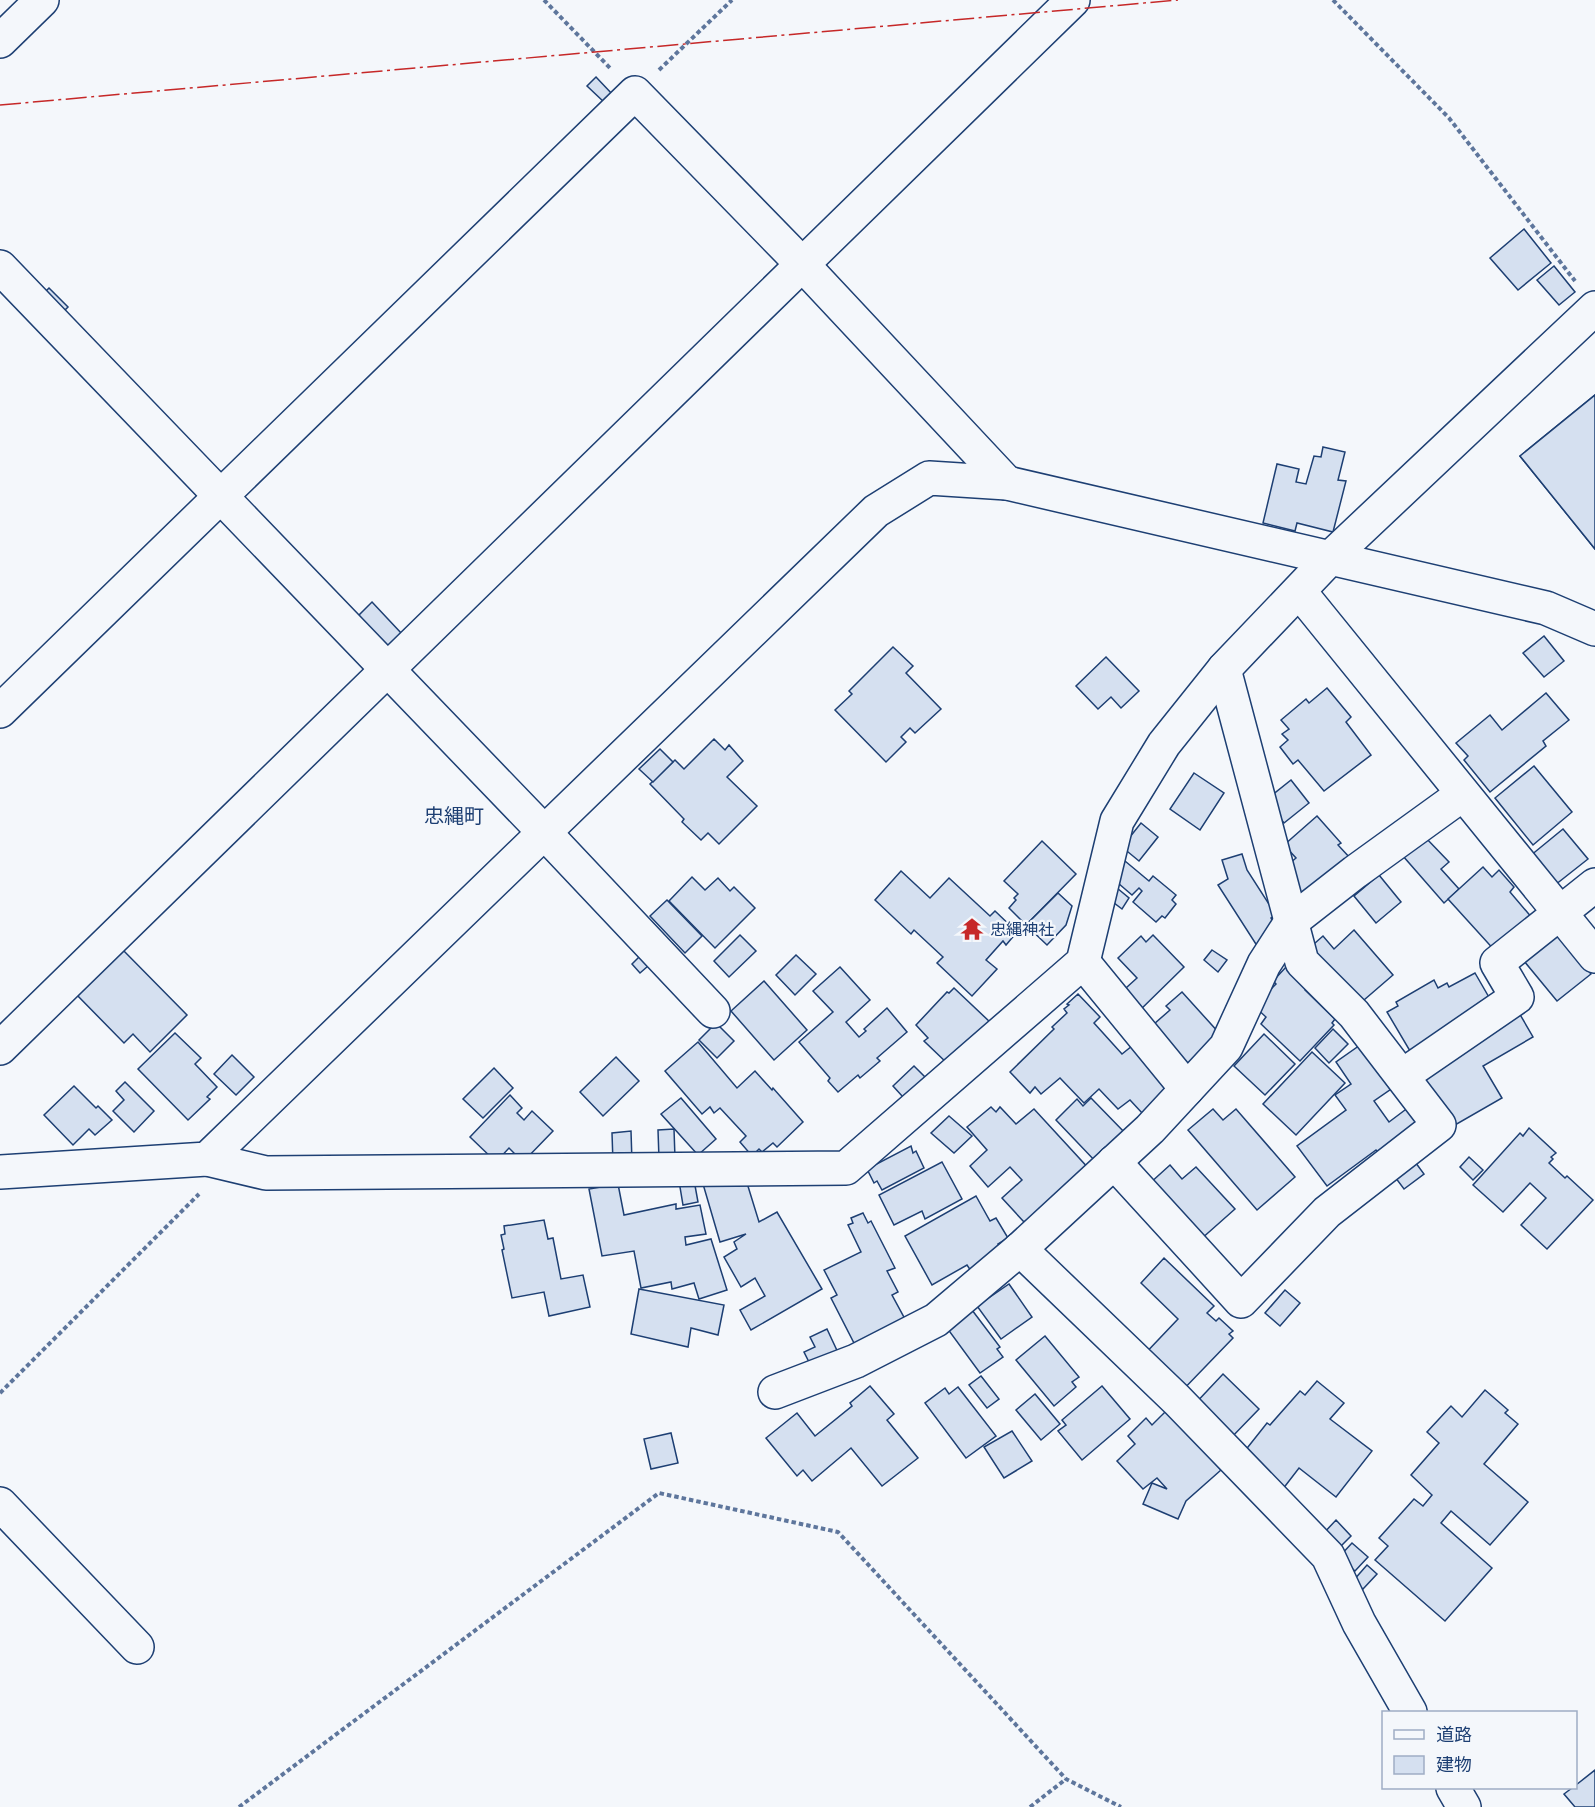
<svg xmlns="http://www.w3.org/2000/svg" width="1595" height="1807" font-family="'Archivo Narrow','Noto Sans JP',sans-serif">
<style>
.building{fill:#d5e0f0;stroke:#1d3f73;stroke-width:1.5}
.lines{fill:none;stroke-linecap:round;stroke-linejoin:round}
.minor-casing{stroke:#1d3f73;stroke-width:36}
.path{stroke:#5e769c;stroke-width:4;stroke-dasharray:4.5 3;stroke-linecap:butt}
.minor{stroke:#f4f7fb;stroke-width:33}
.power{stroke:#c62828;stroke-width:1.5;stroke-dasharray:21 4.5 3 4.5;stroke-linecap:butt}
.labels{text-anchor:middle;stroke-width:4.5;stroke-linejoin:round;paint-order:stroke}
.poi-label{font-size:16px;fill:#1d3f73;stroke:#f4f7fb;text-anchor:start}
.quarter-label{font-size:20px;fill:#1d3f73;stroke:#f4f7fb}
</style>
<rect width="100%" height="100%" fill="#f4f7fb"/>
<g class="building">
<polygon points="596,77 613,95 605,103 587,86"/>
<polygon points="1524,229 1551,263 1518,290 1490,258"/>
<polygon points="1554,266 1575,292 1559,305 1537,280"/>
<polygon points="49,288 68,307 62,313 43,294"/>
<polygon points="1595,395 1595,470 1590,474 1595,479 1595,549 1520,456"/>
<polygon points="1595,395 1595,549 1520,456"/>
<polygon points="1323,447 1345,452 1338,480 1346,481 1333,532 1297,523 1295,531 1263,523 1277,464 1299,469 1296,482 1306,484 1314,456 1321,457"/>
<polygon points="372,602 402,634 387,648 357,617"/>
<polygon points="1544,636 1564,661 1544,677 1523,653"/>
<polygon points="893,647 913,666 906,673 941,709 915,733 910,728 901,737 906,742 886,762 835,710 852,694 849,691"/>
<polygon points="1106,657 1139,691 1121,708 1111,697 1098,709 1076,686"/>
<polygon points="1327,688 1351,717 1346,722 1371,755 1324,791 1298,760 1293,764 1280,747 1288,740 1282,734 1289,729 1281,720 1306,699 1309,703"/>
<polygon points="1546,693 1569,720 1543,741 1546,746 1490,792 1464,760 1468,756 1456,743 1490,715 1502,730"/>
<polygon points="714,739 725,750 729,745 743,761 727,777 757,806 719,844 708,833 701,840 682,822 684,819 650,784 675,760 684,769"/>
<polygon points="660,749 673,762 653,782 639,769"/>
<polygon points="1534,766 1572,812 1533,845 1495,798"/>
<polygon points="1194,773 1224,793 1200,830 1170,809"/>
<polygon points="1291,780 1309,803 1284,823 1266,800"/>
<polygon points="1317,816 1341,843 1338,845 1350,858 1292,904 1283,869 1296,858 1284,845"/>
<polygon points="1141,823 1158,837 1139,861 1122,847"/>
<polygon points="1563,829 1588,859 1555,885 1530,856"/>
<polygon points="1425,837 1449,862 1441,869 1459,889 1444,903 1403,856"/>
<polygon points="1042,841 1076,874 1026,925 1009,908 1016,900 1014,898 1018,894 1004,881"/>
<polygon points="1242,854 1247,870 1276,915 1271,918 1278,931 1261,952 1218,885 1228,879 1222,860"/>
<polygon points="1125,861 1149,881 1153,876 1176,895 1172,900 1176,904 1165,918 1162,916 1156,922 1133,902 1142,891 1139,888 1132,895 1111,877"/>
<polygon points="1483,867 1492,877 1499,870 1514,887 1510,892 1533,919 1497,953 1448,899"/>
<polygon points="901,871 930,898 949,878 990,916 995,911 1017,932 1006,945 1003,941 986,960 997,969 972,996 937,963 943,957 914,930 911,934 875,900"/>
<polygon points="1379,875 1401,902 1376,923 1354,896"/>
<polygon points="692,877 705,890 718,878 730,891 734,887 755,908 715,948 669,901"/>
<polygon points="1117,888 1129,898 1122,909 1109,899"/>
<polygon points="1058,893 1072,906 1066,925 1047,945 1026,925"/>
<polygon points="667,900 702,936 685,953 650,916"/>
<polygon points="1553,927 1591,974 1557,1001 1519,955"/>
<polygon points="1354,930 1393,975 1357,1006 1306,951 1323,936 1334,949"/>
<polygon points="740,935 756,951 729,977 714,961"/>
<polygon points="1153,935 1184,967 1135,1015 1116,997 1137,978 1118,958 1141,936 1146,942"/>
<polygon points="121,948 187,1015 150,1052 133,1034 124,1043 75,993"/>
<polygon points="1212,950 1227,960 1218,972 1204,960"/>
<polygon points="796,955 816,974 795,995 776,975"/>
<polygon points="639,957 648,966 640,973 632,964"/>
<polygon points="1287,966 1308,986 1305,990 1335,1019 1332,1023 1334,1025 1300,1061 1261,1024 1266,1017 1254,1006 1276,984 1273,981"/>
<polygon points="840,967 870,1000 846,1022 859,1037 866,1031 864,1029 887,1008 907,1032 877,1058 880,1061 860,1078 858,1075 838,1092 828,1081 830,1078 799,1042 833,1012 813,991"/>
<polygon points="1475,973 1494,1006 1410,1051 1387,1012 1398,1006 1396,1002 1434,980 1438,988 1447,983 1449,987"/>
<polygon points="764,981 807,1030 774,1060 731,1011"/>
<polygon points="954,988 991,1023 949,1065 924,1041 928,1038 916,1025 947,992 949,993"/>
<polygon points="1182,992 1220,1034 1181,1070 1146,1031 1170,1010 1166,1006"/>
<polygon points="1078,994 1100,1017 1094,1023 1122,1054 1132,1046 1170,1089 1143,1114 1130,1100 1118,1109 1099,1089 1084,1103 1060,1078 1041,1094 1035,1087 1030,1093 1010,1072 1054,1029 1052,1027 1067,1013 1064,1009 1069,1005 1067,1004"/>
<polygon points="1518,1011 1533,1037 1483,1066 1502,1098 1455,1125 1419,1073"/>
<polygon points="716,1023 734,1041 717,1058 699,1040"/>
<polygon points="1333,1029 1348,1044 1329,1063 1315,1048"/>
<polygon points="175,1033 201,1058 195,1064 217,1087 207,1097 210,1099 188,1120 138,1069"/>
<polygon points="1264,1034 1295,1064 1265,1095 1234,1066"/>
<polygon points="698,1042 737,1088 755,1071 772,1090 773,1088 803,1122 777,1147 773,1143 762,1152 759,1149 752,1156 740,1142 746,1136 720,1108 714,1113 710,1107 702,1114 665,1071"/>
<polygon points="1363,1043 1394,1087 1374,1101 1389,1122 1409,1107 1421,1123 1379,1154 1376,1150 1327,1186 1297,1146 1346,1110 1335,1095 1351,1084 1336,1062"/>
<polygon points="1312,1052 1345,1083 1296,1135 1263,1104"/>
<polygon points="232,1055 254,1077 236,1095 214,1074"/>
<polygon points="616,1057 639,1081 603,1116 580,1092"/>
<polygon points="914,1066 934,1086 912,1107 893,1086"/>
<polygon points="494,1068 513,1088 483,1118 463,1099"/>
<polygon points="125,1082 154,1111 134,1132 113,1111 124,1100 116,1091"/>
<polygon points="74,1086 96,1108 98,1106 112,1120 95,1135 89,1129 73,1145 44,1115"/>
<polygon points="510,1095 522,1108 517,1113 524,1120 532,1111 553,1131 523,1162 509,1148 496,1162 470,1137"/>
<polygon points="681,1098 716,1139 698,1155 661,1114"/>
<polygon points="1091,1098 1127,1135 1097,1163 1056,1120 1077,1099 1083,1106"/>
<polygon points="991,1107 996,1112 1000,1107 1016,1124 1034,1109 1091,1171 1024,1222 1002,1198 1022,1180 1010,1167 988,1187 970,1166 987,1150 967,1127"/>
<polygon points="1213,1109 1223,1120 1236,1109 1295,1177 1257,1210 1188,1130"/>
<polygon points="949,1116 972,1136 954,1153 931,1133"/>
<polygon points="1529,1128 1556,1153 1551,1157 1553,1159 1549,1163 1565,1178 1567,1176 1593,1200 1547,1249 1521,1225 1546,1198 1530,1183 1503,1212 1473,1185 1520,1133 1523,1136"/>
<polygon points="674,1129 675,1158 659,1159 658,1130"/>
<polygon points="631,1131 632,1162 613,1163 612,1133"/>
<polygon points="911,1146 913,1153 916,1151 924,1168 882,1190 877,1181 874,1183 867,1169"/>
<polygon points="1410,1155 1424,1174 1404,1189 1389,1169"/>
<polygon points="1469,1157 1483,1170 1473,1180 1460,1167"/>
<polygon points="942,1162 962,1199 925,1219 922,1211 894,1225 879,1195"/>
<polygon points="1170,1165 1182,1179 1196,1167 1235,1209 1200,1240 1149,1184"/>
<polygon points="694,1180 698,1202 683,1205 679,1181"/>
<polygon points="747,1183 759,1222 777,1212 822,1289 751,1330 740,1310 765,1296 755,1278 741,1287 724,1257 737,1249 734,1242 746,1234 720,1242 703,1184"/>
<polygon points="618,1184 624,1215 676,1204 676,1209 700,1205 706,1234 685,1237 686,1245 711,1239 727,1290 699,1299 694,1283 672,1289 671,1282 641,1288 634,1251 602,1256 589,1189"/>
<polygon points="976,1196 990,1221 996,1218 1008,1238 998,1244 1003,1253 971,1271 967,1265 932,1285 905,1236"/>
<polygon points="863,1213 868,1223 871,1221 895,1268 887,1271 898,1292 892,1295 906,1321 855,1345 831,1298 837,1295 824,1270 861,1252 848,1225 853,1223 851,1218"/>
<polygon points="544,1220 548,1239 553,1238 561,1279 583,1275 590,1307 549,1316 544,1292 512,1298 502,1250 504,1249 501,1235 505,1234 504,1226"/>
<polygon points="1164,1258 1214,1306 1207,1313 1216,1321 1219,1318 1233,1331 1229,1334 1233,1338 1178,1395 1140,1359 1178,1319 1141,1283"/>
<polygon points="1009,1284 1032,1317 1001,1339 977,1306"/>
<polygon points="639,1289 724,1305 718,1335 691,1328 688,1347 631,1334"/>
<polygon points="1285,1290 1300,1303 1280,1326 1265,1313"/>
<polygon points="972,1310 1000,1347 997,1349 1003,1357 980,1373 947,1328"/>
<polygon points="827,1329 840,1357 813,1370 804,1352 815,1347 810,1337"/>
<polygon points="1045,1336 1079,1377 1072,1382 1076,1387 1054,1406 1016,1360"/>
<polygon points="1223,1374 1259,1409 1228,1441 1192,1407"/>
<polygon points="981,1376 999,1399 987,1408 969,1385"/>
<polygon points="1317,1381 1344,1403 1330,1419 1372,1451 1336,1497 1299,1468 1279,1494 1244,1452 1267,1423 1270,1425 1300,1391 1305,1395"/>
<polygon points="870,1386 894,1414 887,1420 918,1458 882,1486 851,1448 812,1481 803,1470 797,1476 766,1438 797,1413 815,1436 852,1406 850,1403"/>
<polygon points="1102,1386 1130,1419 1082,1460 1058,1431 1066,1425 1062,1420"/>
<polygon points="958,1387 996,1436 966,1458 925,1403 945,1388 949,1394"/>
<polygon points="1485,1390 1508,1410 1505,1413 1518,1424 1484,1464 1528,1502 1490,1545 1451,1511 1441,1523 1492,1568 1445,1621 1375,1560 1388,1546 1379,1538 1414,1499 1423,1506 1432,1495 1411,1475 1439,1443 1427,1432 1451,1406 1462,1417"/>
<polygon points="1035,1394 1060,1424 1041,1440 1016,1410"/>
<polygon points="1167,1410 1221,1470 1186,1501 1178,1519 1143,1504 1152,1483 1167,1489 1157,1478 1143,1489 1117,1461 1135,1444 1128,1436 1146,1418 1152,1425"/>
<polygon points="1012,1431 1032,1461 1004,1478 984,1447"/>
<polygon points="671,1433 678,1463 651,1469 644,1439"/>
<polygon points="1336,1520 1351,1536 1337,1550 1322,1535"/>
<polygon points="1352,1543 1368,1557 1355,1571 1339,1557"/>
<polygon points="1367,1565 1377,1574 1363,1589 1353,1581"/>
<polygon points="1595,1770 1595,1807 1575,1807 1564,1794 1572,1788 1576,1788 1576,1785"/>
</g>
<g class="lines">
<g class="minor-casing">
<g id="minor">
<polyline points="0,41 42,0"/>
<polyline points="0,267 544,832 713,1011"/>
<polyline points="1299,591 1595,956"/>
<polyline points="0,711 635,93 802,264 1007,483"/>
<polyline points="1083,962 1187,1089"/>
<polyline points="0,1048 1073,0"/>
<polyline points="1402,1076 1517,997 1497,963 1595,885"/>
<polyline points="207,1159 266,1173 846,1168 1083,962 1117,821 1164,744 1224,669 1329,559 1595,308"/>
<polyline points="1114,1162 1241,1301 1327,1212 1439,1125 1354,1014 1302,962 1224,669"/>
<polyline points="0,1172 207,1159 876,511 929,478 1007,483 1546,608 1595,629"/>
<polyline points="1020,1249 1177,1400 1328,1556 1359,1623 1410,1712"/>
<polyline points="775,1392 856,1361 936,1320 1020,1249 1150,1129 1226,1047 1264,964 1291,922 1355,872 1463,794"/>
<polyline points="0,1504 137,1647"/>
<polyline points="1453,1788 1464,1807"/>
</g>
</g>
<g class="path">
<polyline points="544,0 611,69"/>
<polyline points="1333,0 1449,118 1575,281"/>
<polyline points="659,70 732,0"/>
<polyline points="0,1393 199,1194"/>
<polyline points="239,1807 659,1493 838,1532 1066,1779 1121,1807"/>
<polyline points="1030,1807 1066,1779"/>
</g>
<use href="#minor" class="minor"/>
<polyline class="power" points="0,105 1178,0"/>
</g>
<defs>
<g id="temple-bare" transform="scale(1.8)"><path d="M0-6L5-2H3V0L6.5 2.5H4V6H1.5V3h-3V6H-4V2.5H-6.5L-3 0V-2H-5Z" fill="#c62828" stroke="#f4f7fb" stroke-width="2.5" paint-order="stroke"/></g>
</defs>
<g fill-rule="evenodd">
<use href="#temple-bare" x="972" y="929"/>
</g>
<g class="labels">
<g class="poi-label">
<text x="990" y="935">忠縄神社</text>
</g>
<g class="quarter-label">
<text x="454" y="823">忠縄町</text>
</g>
</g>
<rect x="1382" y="1711" width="195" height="78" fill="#f4f7fb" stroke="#9eadc5" stroke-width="1.5"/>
<rect x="1394" y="1730" width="30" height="9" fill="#f4f7fb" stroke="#9eadc5" stroke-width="1.5"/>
<text x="1436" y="1741" font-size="18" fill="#1d3f73">道路</text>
<rect x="1394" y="1756" width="30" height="18" fill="#d5e0f0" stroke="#9eadc5" stroke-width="1.5"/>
<text x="1436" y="1771" font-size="18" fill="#1d3f73">建物</text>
</svg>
